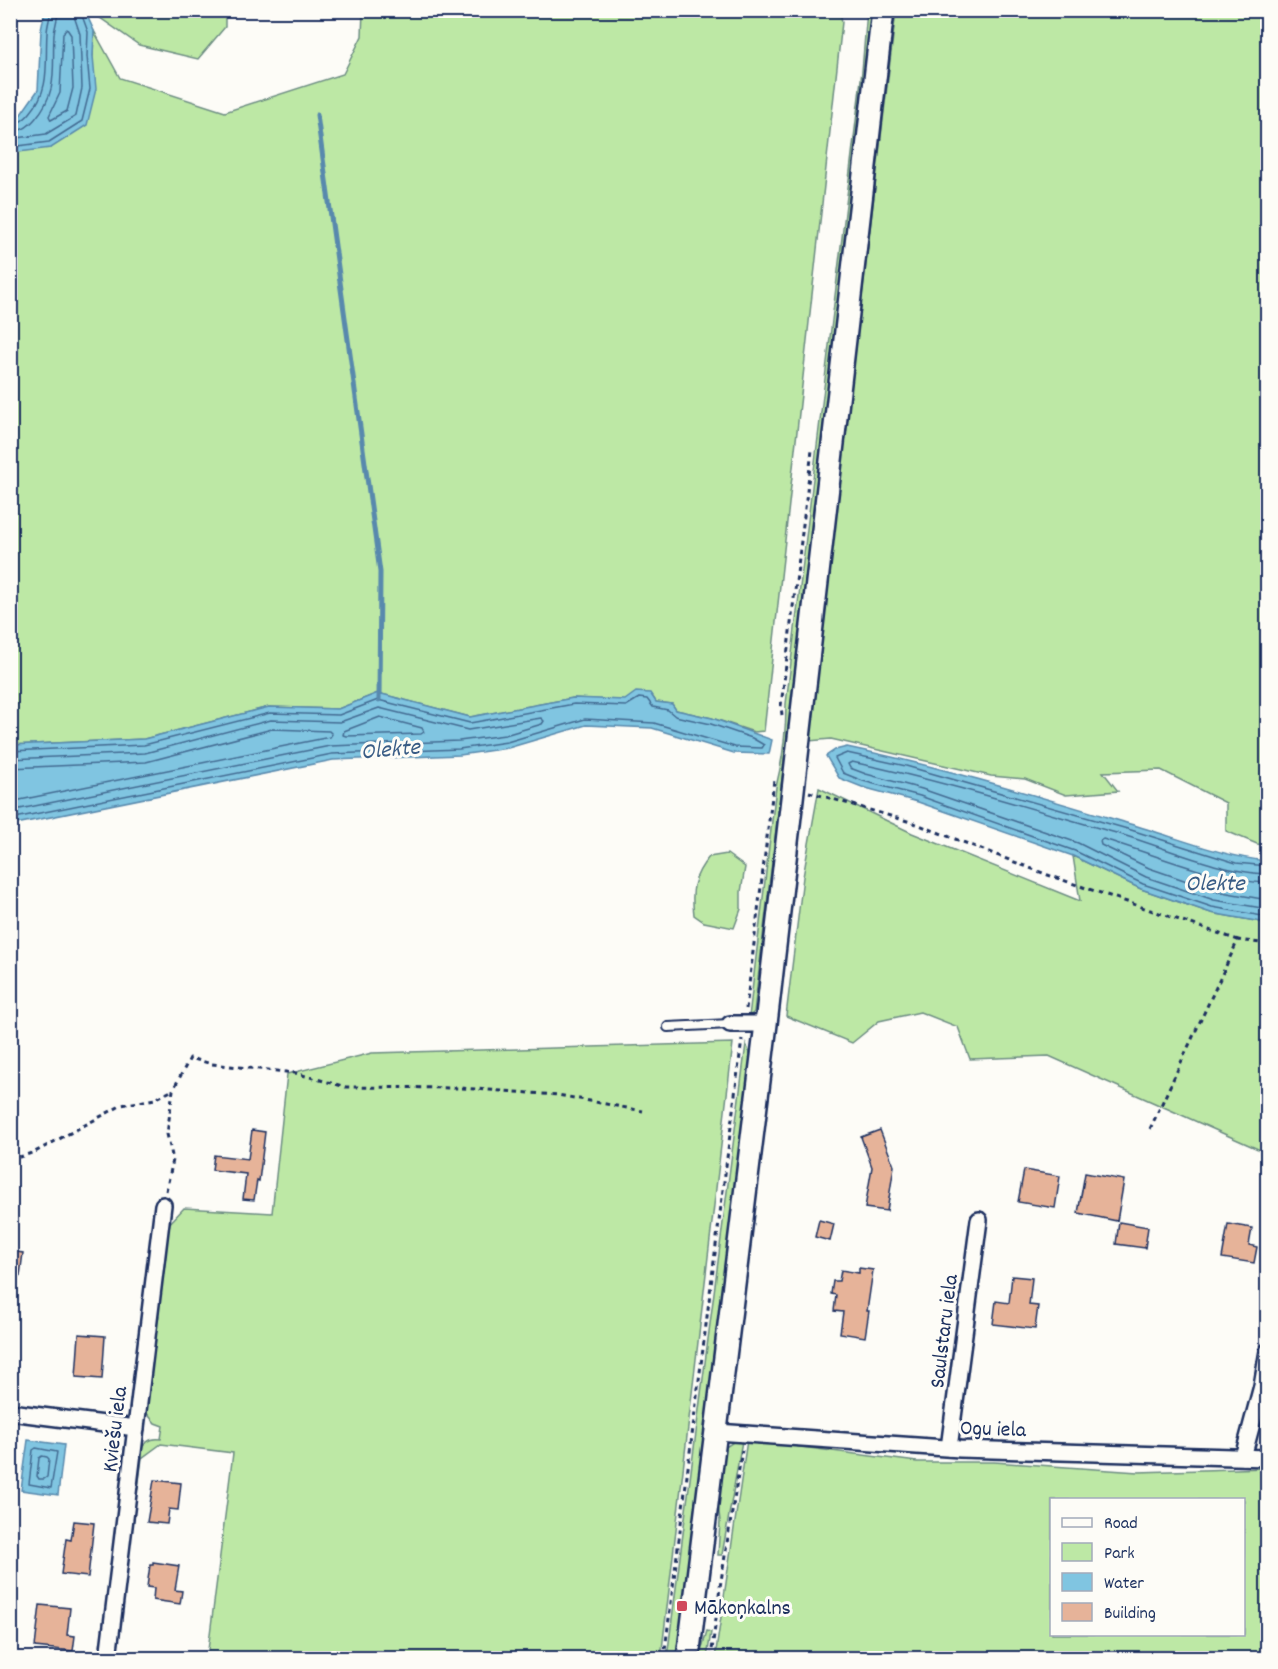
<svg xmlns="http://www.w3.org/2000/svg" width="1278" height="1669" font-family="Dekko,sans-serif">
<style>
.green{fill:#bde8a5;stroke:#6c8c82;stroke-width:1.5;fill-rule:evenodd}
.water{fill:#80c5e1;stroke:#5889ad;stroke-width:1.5}
.lines{fill:none;stroke-linecap:round;stroke-linejoin:round}
.shore{stroke:#436b92;stroke-width:1.5}
.stream{stroke:#5889ad;stroke-width:5}
.building{fill:#e6b399;stroke:#1b2f5e;stroke-width:1.5}
.service-casing{stroke:#1b2f5e;stroke-width:12}
.minor-casing{stroke:#1b2f5e;stroke-width:20}
.secondary-casing{stroke:#1b2f5e;stroke-width:26}
.path{stroke:#1b2f5e;stroke-width:3;stroke-dasharray:4.5 4.5;stroke-linecap:butt}
.service{stroke:#fdfcf7;stroke-width:8}
.minor{stroke:#fdfcf7;stroke-width:15}
.secondary{stroke:#fdfcf7;stroke-width:21}
.poi-dot{fill:#d1495b;stroke:#fdfcf7;stroke-width:2}
.labels{text-anchor:middle;stroke-width:6;stroke-linejoin:round;paint-order:stroke}
.street-label{font-size:22px;fill:#1b2f5e;stroke:#fdfcf7}
.poi-label{font-size:22px;fill:#1b2f5e;stroke:#fdfcf7;text-anchor:start}
.water-label{font-size:24px;font-style:italic;fill:#395c85;stroke:#fdfcf7}
</style>
<rect width="100%" height="100%" fill="#fdfcf7"/>
<filter id="ink" filterUnits="userSpaceOnUse"><feTurbulence type="fractalNoise" baseFrequency=".0167" numOctaves="2"/><feDisplacementMap in="SourceGraphic" scale="12" xChannelSelector="R" yChannelSelector="G"/><feConvolveMatrix kernelMatrix="1 2 1 2 8 2 1 2 1" color-interpolation-filters="sRGB"/></filter>
<g filter="url(#ink)">
<g class="green">
<polygon points="96,11 225,11 225,27 198,59 139,45 96,15"/>
<polygon points="363,11 840,11 842,22 764,731 754,732 712,718 676,710 672,704 656,702 653,697 626,701 573,698 470,717 378,693 338,709 269,707 144,739 11,745 10,153 51,147 93,56 94,31 120,78 225,112 343,74 362,36"/>
<path d="M867,11L871,12L867,72L754,1012L749,1017L776,787C783,759 786,732 786,704L862,71Z"/>
<polygon points="896,11 1267,11 1267,845 1257,844 1226,831 1226,803 1161,770 1103,772 1118,791 1066,795 1025,779 991,776 831,739 809,741"/>
<polygon points="819,788 912,833 1080,901 1073,856 1141,889 1211,913 1267,923 1267,1153 1049,1056 970,1059 958,1027 920,1012 879,1021 852,1043 786,1016 803,877"/>
<path d="M727,854L745,867L741,892V909L734,928L704,922L694,915C691,891 693,876 709,857Z"/>
<path d="M733,1043L661,1658H207L233,1453L161,1444L142,1458L138,1489H135C137,1471 135,1435 161,1439L163,1426L155,1423L144,1410L167,1226L184,1208L272,1213L287,1074L372,1053Z"/>
<polygon points="746,1044 751,1056 681,1644 673,1658 667,1658"/>
<polygon points="738,1439 742,1441 722,1555 718,1555 720,1521 717,1495 724,1448"/>
<path d="M747,1440L917,1462H994L1138,1472L1267,1468V1658H715ZM1052,1500H1244V1634H1052Z"/>
<polygon points="707,1631 711,1632 707,1658 699,1658"/>
</g>
<g class="water">
<polygon points="45,11 85,11 94,31 93,56 96,89 87,125 51,148 11,153 11,118 19,117 38,90 41,30"/>
<polygon points="636,692 650,693 656,702 672,704 676,710 712,718 772,740 769,754 734,753 652,728 586,725 508,748 460,755 333,760 11,825 11,745 144,739 269,707 338,709 378,693 470,717 573,698 625,700"/>
<path d="M847,747C943,767 1037,796 1130,824C1176,837 1220,856 1267,861V923L1211,913L1141,889L1073,856L918,802L862,787L839,778L826,756L835,750Z"/>
<polygon points="28,1440 64,1445 58,1495 21,1490"/>
</g>
<g class="lines">
<g class="shore">
<polygon points="67,29 71,35 73,88 67,111 51,120 49,116 60,93 63,33"/>
<path d="M10,124C20,123 24,120 30,113C51,89 45,63 47,33C47,26 50,18 51,10"/>
<path d="M10,131C22,131 27,128 35,119C59,92 52,67 54,34C55,26 58,18 58,10"/>
<polyline points="10,139 46,134 76,116 82,88 80,34 72,10"/>
<polyline points="10,147 49,142 82,121 90,89 87,56 88,32 80,10"/>
<polygon points="380,717 422,728 424,732 421,734 346,736 343,735 344,731"/>
<polyline points="10,751 144,745 270,713 339,715 378,700 470,723 574,704 626,706 639,698 647,699 653,707 668,710 675,716 711,724 752,738 764,745 762,748 735,747 654,723 585,719 507,742 459,749 332,754 10,819"/>
<polyline points="10,759 145,753 271,720 340,722 379,708 468,730 541,718 544,721 542,724 505,735 459,741 330,746 10,811"/>
<polyline points="10,768 146,762 272,729 329,731 332,734 330,737 10,802"/>
<polyline points="1268,866 1236,863 1131,830 906,766 847,753 835,758 843,773 863,781 920,796 1075,851 1143,884 1212,907 1268,917"/>
<path d="M1268,874C1219,872 1172,850 1126,836C1035,810 944,781 852,762L848,764L850,768L866,774L922,789L1078,843L1146,877L1214,900L1268,909"/>
<path d="M1268,883C1214,881 1155,854 1103,839L1100,841L1101,845L1149,868L1216,891L1268,900"/>
<polygon points="36,1448 57,1452 51,1488 29,1484 33,1450"/>
<polygon points="42,1456 47,1457 49,1459 47,1477 44,1479 39,1479 37,1476 39,1458"/>
</g>
<polyline class="stream" points="317,115 380,572 379,700"/>
</g>
<g class="building">
<polygon points="252,1130 265,1132 259,1181 257,1180 254,1200 243,1199 246,1174 212,1170 214,1155 248,1159"/>
<polygon points="880,1130 894,1166 887,1211 865,1208 872,1167 861,1137"/>
<polygon points="1024,1170 1060,1176 1055,1208 1018,1202"/>
<polygon points="1085,1173 1124,1180 1117,1221 1078,1213"/>
<polygon points="819,1220 834,1224 830,1241 815,1237"/>
<polygon points="1119,1222 1148,1227 1145,1248 1116,1244"/>
<polygon points="1228,1224 1252,1228 1249,1245 1257,1247 1254,1263 1222,1258"/>
<polygon points="10,1251 23,1253 20,1276 10,1274"/>
<polygon points="859,1268 873,1270 867,1311 869,1311 865,1337 840,1333 843,1312 834,1311 836,1295 831,1294 833,1281 839,1281 841,1270 859,1273"/>
<polygon points="1012,1276 1032,1278 1029,1305 1038,1306 1035,1329 993,1324 996,1301 1009,1303"/>
<polygon points="79,1334 105,1336 102,1379 76,1377"/>
<polygon points="154,1480 181,1483 178,1510 169,1509 167,1524 147,1522"/>
<polygon points="74,1521 94,1523 88,1577 61,1574 66,1539 71,1540"/>
<polygon points="153,1562 179,1566 175,1590 182,1591 180,1604 153,1600 154,1588 147,1587 150,1565 153,1565"/>
<polygon points="40,1605 70,1608 67,1635 75,1636 73,1651 35,1647"/>
</g>
<g class="lines">
<g class="service-casing">
<polyline id="service" points="668,1027 730,1024"/>
</g>
<g class="minor-casing">
<g id="minor">
<polyline points="730,1024 766,1024"/>
<polyline points="10,1412 136,1428"/>
<polyline points="717,1432 960,1449 1268,1458"/>
<polyline points="949,1448 979,1220"/>
<polyline points="1243,1457 1262,1386 1268,1351"/>
<polyline points="108,1658 163,1205"/>
</g>
</g>
<g class="secondary-casing">
<polyline id="secondary" points="688,1658 766,1024 883,10"/>
</g>
<g class="path">
<polyline points="782,715 781,706 812,450"/>
<polyline points="809,792 914,823 1048,875 1238,940"/>
<polyline points="746,1009 774,780"/>
<polyline points="1150,1129 1238,940 1268,944"/>
<polyline points="10,1160 35,1152 122,1105 155,1099 173,1090"/>
<polyline points="166,1191 173,1160 167,1134 173,1090 190,1058 212,1064 295,1073 346,1087 461,1088 558,1095 643,1111"/>
<polyline points="664,1658 742,1039"/>
<polyline points="711,1658 720,1587 742,1450"/>
</g>
<use href="#service" class="service"/>
<use href="#minor" class="minor"/>
<use href="#secondary" class="secondary"/>
</g>
</g>
<rect class="poi-dot" x="676" y="1600" width="12" height="12" rx="3"/>
<g class="labels">
<g class="street-label">
<text transform="translate(942 1331) rotate(-83)" y="8">Saulstaru iela</text>
<text transform="translate(993 1427) rotate(2)" y="8">Ogu iela</text>
<text transform="translate(113 1429) rotate(-83)" y="8">Kviešu iela</text>
</g>
<g class="poi-label">
<text x="694" y="1614">Mākoņkalns</text>
</g>
<g class="water-label">
<text transform="translate(390 748) rotate(-5)" y="8">Olekte</text>
<text x="1215" y="890">Olekte</text>
</g>
</g>
<rect width="1278" height="1669" fill="none" stroke="#fdfcf7" stroke-width="36"/>
<rect x="18" y="18" width="1242" height="1633" fill="none" stroke="#1b2f5e" stroke-width="2" filter="url(#ink)"/>
<rect x="1050" y="1498" width="195" height="138" fill="#fdfcf7" stroke="#a3aaba" stroke-width="1.5"/>
<rect x="1062" y="1518" width="30" height="9" fill="#fdfcf7" stroke="#a3aaba" stroke-width="1.5"/>
<text x="1104" y="1528" font-size="18" fill="#1b2f5e">Road</text>
<rect x="1062" y="1543" width="30" height="18" fill="#bde8a5" stroke="#a3aaba" stroke-width="1.5"/>
<text x="1104" y="1558" font-size="18" fill="#1b2f5e">Park</text>
<rect x="1062" y="1573" width="30" height="18" fill="#80c5e1" stroke="#a3aaba" stroke-width="1.5"/>
<text x="1104" y="1588" font-size="18" fill="#1b2f5e">Water</text>
<rect x="1062" y="1603" width="30" height="18" fill="#e6b399" stroke="#a3aaba" stroke-width="1.5"/>
<text x="1104" y="1618" font-size="18" fill="#1b2f5e">Building</text>
</svg>
